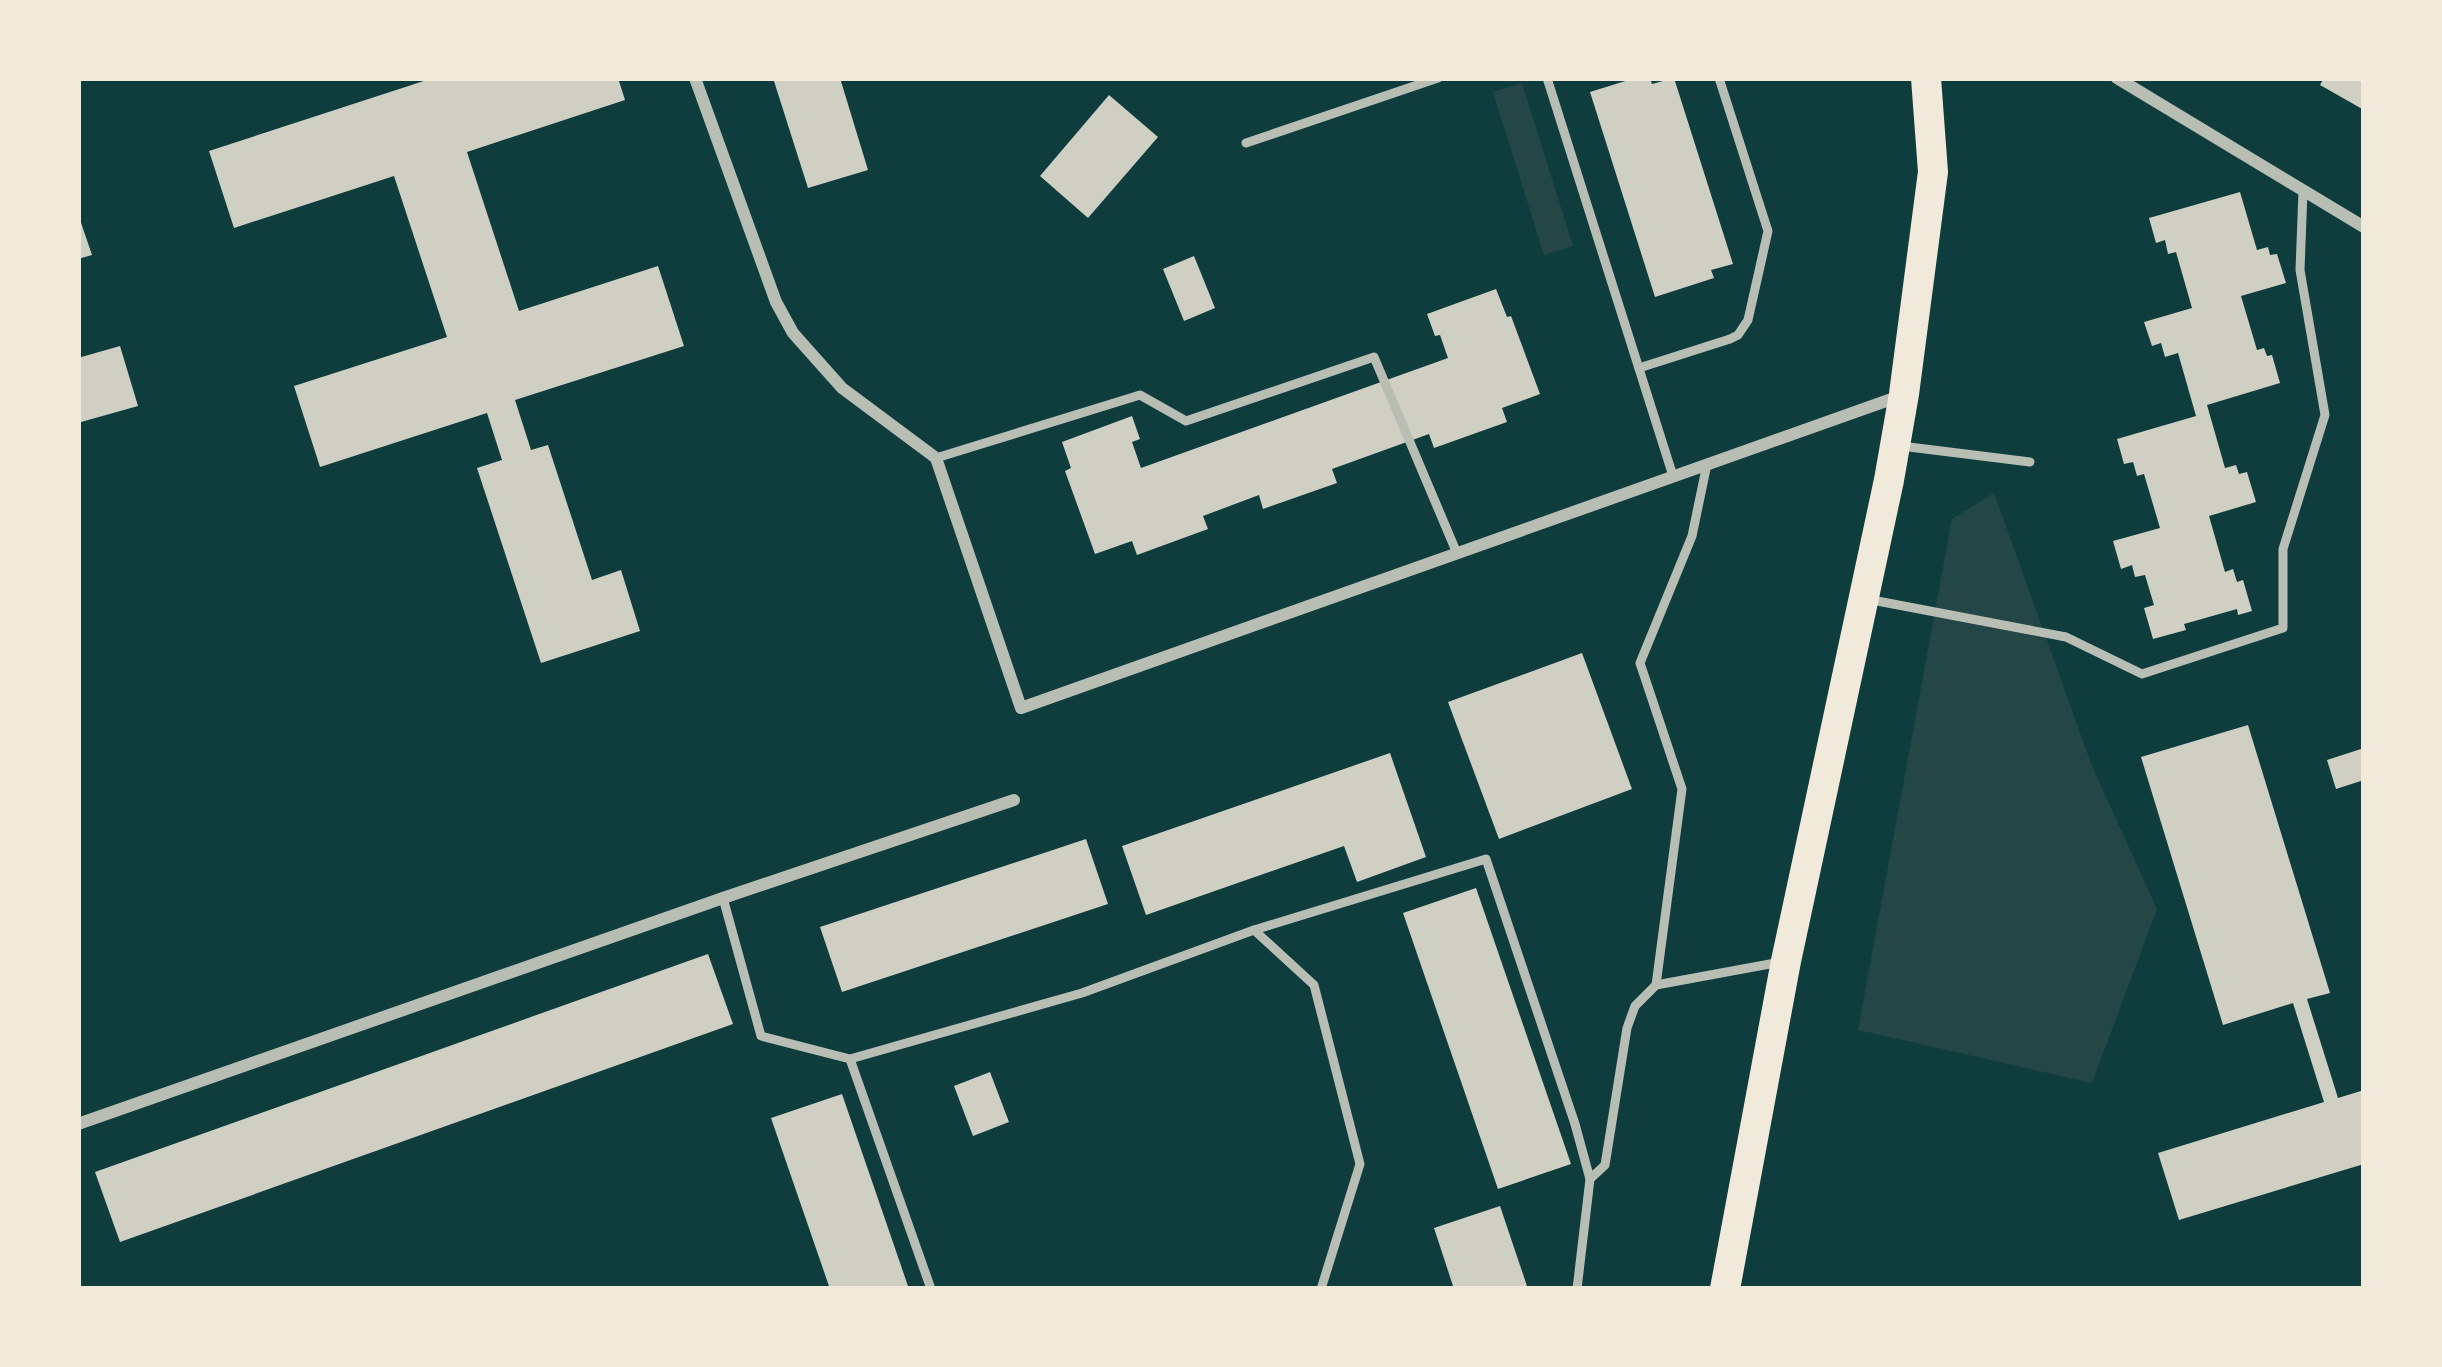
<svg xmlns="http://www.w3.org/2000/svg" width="2442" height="1367" font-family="'IBM Plex Sans',sans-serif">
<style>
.green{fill:#244646}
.building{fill:#cfcfc3}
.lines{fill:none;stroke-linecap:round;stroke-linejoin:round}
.service{stroke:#b8beb3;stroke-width:9}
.minor{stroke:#b8beb3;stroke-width:12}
.primary{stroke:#f1e9da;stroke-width:30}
</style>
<rect width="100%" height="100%" fill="#0f3d3e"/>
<g class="green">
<polygon points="1522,83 1573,246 1544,255 1493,92"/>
<polygon points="1994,493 2092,766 2157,909 2092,1083 1858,1030 1952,519"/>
</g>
<g class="building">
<polygon points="433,78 618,78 625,100 467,152 519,311 658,266 684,346 515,400 531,450 548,445 592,580 621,570 640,631 541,663 477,468 502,460 487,413 320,467 294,386 447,337 394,176 234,228 209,151"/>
<polygon points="773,78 840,78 868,170 808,188"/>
<polygon points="1635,78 1650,78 1652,84 1674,78 1733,264 1711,270 1714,278 1655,297 1590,92"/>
<polygon points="2324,78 2364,78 2364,110 2320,85"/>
<polygon points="1109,95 1158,137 1088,218 1040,176"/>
<polygon points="2240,192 2257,250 2268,247 2270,255 2277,254 2286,283 2241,296 2257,350 2264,348 2267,356 2272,355 2280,383 2207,405 2225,468 2236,465 2239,474 2247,472 2256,502 2209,516 2225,572 2233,569 2237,582 2243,580 2252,611 2238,615 2237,609 2184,624 2186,630 2153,639 2144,608 2154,605 2145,575 2135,577 2132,565 2121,569 2113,541 2160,528 2144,474 2137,476 2133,462 2124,464 2117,439 2196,416 2178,353 2165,357 2161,343 2152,346 2144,322 2192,308 2176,252 2168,254 2165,240 2156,243 2149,218"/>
<polygon points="78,214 92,255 78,259"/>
<polygon points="1194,256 1215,308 1184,321 1163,269"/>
<polygon points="1496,289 1507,317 1511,316 1540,394 1502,408 1507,422 1434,448 1429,434 1332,469 1337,483 1263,509 1259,495 1203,516 1208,529 1137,555 1132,541 1095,554 1065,471 1071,468 1062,442 1132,416 1140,439 1132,442 1141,468 1448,358 1440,335 1435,336 1427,314"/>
<polygon points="120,346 138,406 81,422 78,412 78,358"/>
<polygon points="1582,653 1632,789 1499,839 1448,702"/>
<polygon points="2248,725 2330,993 2307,999 2338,1098 2364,1090 2364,1164 2179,1220 2158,1153 2324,1102 2293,1003 2223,1025 2141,757"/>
<polygon points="2364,748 2364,780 2336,789 2327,760"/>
<polygon points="1390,753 1426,857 1357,882 1344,846 1146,915 1122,846"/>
<polygon points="1086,839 1108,904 842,992 820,927"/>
<polygon points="1476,888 1571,1164 1498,1189 1403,913"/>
<polygon points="708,954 733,1024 120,1242 95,1172"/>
<polygon points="990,1072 1009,1122 973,1136 954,1086"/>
<polygon points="842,1094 909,1289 830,1289 771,1118"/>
<polygon points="1500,1206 1528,1289 1454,1289 1434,1228"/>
</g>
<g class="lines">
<g class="service">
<polyline points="1547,78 1673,476"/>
<polyline points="1246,143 1438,78"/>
<polyline points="1639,368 1730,339 1738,335 1748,320 1768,231 1719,78"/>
<polyline points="1901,446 2030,462"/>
<polyline points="936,458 1140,395 1186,421 1374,357 1456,551"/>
<polyline points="1872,600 2066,637 2142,674 2283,628 2283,549 2325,415 2300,270 2303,191"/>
<polyline points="723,898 761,1036 850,1059"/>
<polyline points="1254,930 1486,859 1575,1124 1590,1179 1605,1165 1627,1028 1635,1006 1656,985 1781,962"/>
<polyline points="1656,985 1682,789 1640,663 1692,536 1707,464"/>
<polyline points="931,1289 850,1059 1082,993 1254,930 1314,985 1360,1164 1321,1289"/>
<polyline points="1577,1289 1590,1179"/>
</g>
<g class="minor">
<polyline points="695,78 776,302 793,333 842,388 936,458 1021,708 1903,395"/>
<polyline points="2117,78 2364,227"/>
<polyline points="78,1124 723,898 1014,800"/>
</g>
<polyline class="primary" points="1725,1289 1786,961 1889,480 1904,394 1933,172 1926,78"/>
</g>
<rect width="2442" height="1367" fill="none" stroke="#f1e9da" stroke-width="162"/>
</svg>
